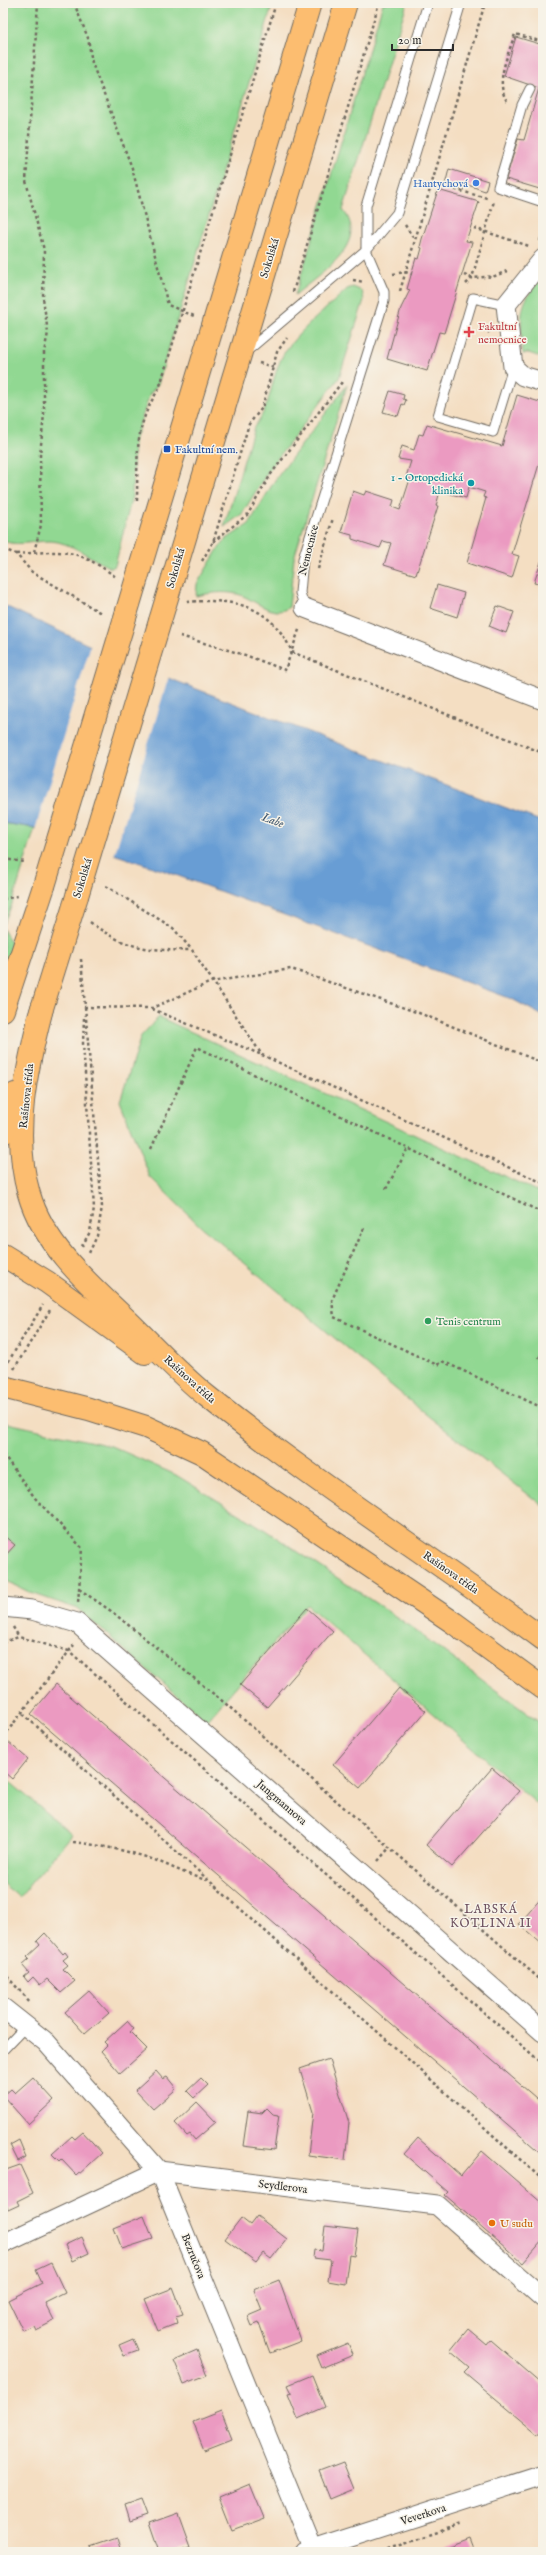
<svg xmlns="http://www.w3.org/2000/svg" width="546" height="2555" font-family="'IM FELL English',serif">
<style>
.green{fill:#91d892;stroke:#5e825e}
.water{fill:#689dd4;stroke:#4a6480}
.pier{fill:#f4dec2}
.building{fill:#eb9ac1}
.lines{fill:none;stroke-linecap:round;stroke-linejoin:round}
.service-casing{stroke:#716a60;stroke-width:11}
.minor-casing{stroke:#716a60;stroke-width:21}
.primary-casing{stroke:#716a60;stroke-width:24}
.path{stroke:#716a60;stroke-width:2.5;stroke-dasharray:3 3;stroke-linecap:butt}
.service{stroke:#fff;stroke-width:9}
.minor{stroke:#fff;stroke-width:19}
.primary{stroke:#fcbd6f;stroke-width:22}
.primary-bridge-casing{stroke:#716a60;stroke-width:24;stroke-linecap:butt}
.primary-bridge{stroke:#fcbd6f;stroke-width:22}
.shop-dot{fill:#3f7fe0;stroke:#f7f3e8;stroke-width:1.5}
.health-dot{fill:#e0444e;stroke:#f7f3e8;stroke-width:1.5}
.transit-dot{fill:#1a4fb4;stroke:#f7f3e8;stroke-width:1.5}
.culture-dot{fill:#0f9aa8;stroke:#f7f3e8;stroke-width:1.5}
.leisure-dot{fill:#2e9e5b;stroke:#f7f3e8;stroke-width:1.5}
.food-dot{fill:#e8710a;stroke:#f7f3e8;stroke-width:1.5}
.labels{text-anchor:middle;stroke-width:3;stroke-linejoin:round;paint-order:stroke}
.shop-label{font-size:11px;fill:#366cbe;stroke:#f7f3e8;text-anchor:end}
.street-label{font-size:11px;fill:#2b2b2b;stroke:#f7f3e8}
.health-label{font-size:11px;fill:#be3a42;stroke:#f7f3e8;text-anchor:start}
.transit-label{font-size:11px;fill:#164399;stroke:#f7f3e8;text-anchor:start}
.culture-label{font-size:11px;fill:#0d838f;stroke:#f7f3e8;text-anchor:end}
.leisure-label{font-size:11px;fill:#27864d;stroke:#f7f3e8;text-anchor:start}
.food-label{font-size:11px;fill:#c56008;stroke:#f7f3e8;text-anchor:start}
.water-label{font-size:12px;font-style:italic;fill:#43596f;stroke:#f7f3e8}
.neighbourhood-label{font-size:12px;letter-spacing:1px;fill:#6e5260;stroke:#f7f3e8}
</style>
<rect width="100%" height="100%" fill="#f7f3e8"/>
<filter id="ink" filterUnits="userSpaceOnUse"><feTurbulence type="fractalNoise" baseFrequency=".025" numOctaves="2"/><feDisplacementMap in="SourceGraphic" scale="8" xChannelSelector="R" yChannelSelector="G"/><feConvolveMatrix kernelMatrix="1 2 1 2 8 2 1 2 1" color-interpolation-filters="sRGB"/></filter>
<filter id="wash" filterUnits="userSpaceOnUse"><feTurbulence type="fractalNoise" baseFrequency=".012" numOctaves="4" result="noise"/><feDisplacementMap in="SourceGraphic" scale="16" xChannelSelector="R" yChannelSelector="G"/><feGaussianBlur stdDeviation="0.9" result="paint"/><feColorMatrix in="noise" values="0 0 0 0 0 0 0 0 0 0 0 0 0 0 0 0 0 1.4 0 .05"/><feComposite in="paint" operator="in"/></filter>
<g filter="url(#wash)">
<rect width="100%" height="100%" fill="#f4dec2"/>
<g class="green">
<path d="M3,3H273L158,384L150,394L134,441L132,496L115,566L111,568C92,560 79,547 58,542C40,538 21,548 3,541Z"/>
<path d="M383,3H407L343,210C371,244 318,275 295,295Z"/>
<path d="M543,278V358L529,353L523,354C521,321 516,302 543,278Z"/>
<path d="M353,287L362,291L364,300L339,378L271,467L242,514L224,527L254,427C272,405 270,381 282,357C293,335 329,307 347,289Z"/>
<path d="M347,385L294,558L289,607C273,620 252,597 237,594C223,591 210,593 196,596L197,584L217,551L225,540L249,524L275,480Z"/>
<polygon points="3,823 35,828 11,907 3,924"/>
<polygon points="3,929 13,946 3,971"/>
<polygon points="159,1017 543,1194 543,1506 428,1416 200,1226 150,1177 120,1101 141,1036"/>
<polygon points="3,1422 111,1446 176,1475 259,1526 401,1620 543,1725 543,1809 307,1605 206,1721 78,1609 31,1593 3,1579 3,1558 15,1545 3,1535"/>
<polygon points="3,1776 72,1835 19,1897 3,1884"/>
</g>
<polygon class="water" points="3,605 91,646 168,678 543,822 543,1016 512,999 165,871 35,828 3,823"/>
<polygon class="pier" points="91,644 169,676 114,856 35,830"/>
<g id="blocks">
<g class="building">
<polygon points="516,37 543,45 543,190 506,179 518,139 524,140 539,88 504,76"/>
<polygon points="449,169 488,181 485,191 465,184 463,190 445,185"/>
<polygon points="438,190 479,202 466,241 472,242 444,333 439,332 427,371 387,359 401,308 410,290 407,289 416,258 419,259 422,248 420,247 422,239"/>
<polygon points="390,391 404,395 403,399 406,400 404,405 402,404 398,416 383,412"/>
<polygon points="517,395 543,403 543,451 512,554 519,556 512,578 467,563 486,498 483,497 485,492 469,487 466,498 440,491 436,506 438,506 416,575 384,565 391,543 383,541 380,548 352,539 352,535 341,532 353,491 364,495 366,491 394,500 392,507 400,510 410,479 406,477 411,461 398,459 402,446 414,450 419,434 423,435 427,424 502,446"/>
<polygon points="543,556 543,585 534,583"/>
<polygon points="437,585 464,593 457,617 430,608"/>
<polygon points="497,606 514,612 506,633 489,626"/>
<polygon points="3,1535 15,1545 3,1558"/>
<polygon points="307,1608 333,1631 267,1707 240,1685"/>
<polygon points="56,1684 543,2104 543,2155 31,1714"/>
<polygon points="399,1688 426,1711 360,1788 333,1765"/>
<polygon points="7,1741 28,1759 12,1779 3,1771 3,1745"/>
<polygon points="492,1768 519,1791 452,1867 426,1845"/>
<polygon points="543,1896 543,1945 519,1924"/>
<polygon points="45,1933 63,1954 65,1952 68,1956 63,1960 68,1965 63,1969 75,1981 61,1993 47,1979 40,1985 33,1977 28,1982 24,1977 29,1973 22,1965 29,1959 27,1957 40,1945 37,1941"/>
<polygon points="89,1991 109,2013 85,2034 65,2012"/>
<polygon points="127,2021 134,2029 130,2032 147,2049 120,2073 101,2051 107,2045 104,2042"/>
<polygon points="329,2059 349,2123 345,2160 308,2155 313,2112 300,2069"/>
<polygon points="156,2071 163,2079 167,2077 175,2087 174,2091 153,2109 135,2090"/>
<polygon points="33,2077 54,2100 28,2124 3,2096 11,2089 15,2093"/>
<polygon points="201,2078 208,2085 194,2098 187,2091"/>
<polygon points="197,2102 216,2122 195,2140 190,2134 187,2136 175,2123"/>
<polygon points="267,2108 273,2114 279,2115 274,2150 243,2146 248,2111 262,2113"/>
<polygon points="83,2132 102,2153 77,2176 61,2159 59,2161 52,2154 72,2136 75,2139"/>
<polygon points="418,2138 461,2176 482,2151 543,2204 543,2240 523,2263 445,2195 448,2192 404,2154"/>
<polygon points="19,2140 26,2157 18,2161 10,2145"/>
<polygon points="20,2165 33,2193 17,2201 19,2205 8,2210 6,2207 3,2208 3,2171"/>
<polygon points="144,2216 153,2239 122,2249 114,2228"/>
<polygon points="257,2216 287,2239 271,2259 263,2253 256,2262 225,2239 241,2218 250,2225"/>
<polygon points="325,2226 358,2230 354,2256 349,2255 345,2284 328,2281 331,2260 313,2258 314,2250 322,2251"/>
<polygon points="82,2237 89,2253 72,2261 65,2245"/>
<polygon points="51,2263 65,2293 45,2303 54,2321 36,2330 34,2326 23,2331 8,2300 42,2283 36,2270"/>
<polygon points="279,2280 301,2341 270,2353 259,2323 252,2326 248,2316 262,2310 254,2290"/>
<polygon points="173,2288 183,2314 176,2316 178,2323 158,2331 145,2299"/>
<polygon points="468,2329 487,2345 491,2340 543,2385 543,2428 538,2434 464,2372 469,2367 450,2351"/>
<polygon points="133,2339 138,2351 124,2356 119,2345"/>
<polygon points="348,2343 353,2355 322,2368 317,2356"/>
<polygon points="197,2350 207,2375 184,2384 174,2360"/>
<polygon points="312,2375 325,2407 298,2419 288,2394 292,2393 288,2385"/>
<polygon points="221,2411 232,2439 204,2450 193,2422"/>
<polygon points="343,2462 354,2489 330,2499 319,2471"/>
<polygon points="250,2484 264,2518 232,2530 219,2497"/>
<polygon points="142,2499 148,2515 130,2521 125,2505"/>
<polygon points="178,2513 190,2546 172,2552 160,2552 150,2523"/>
<polygon points="118,2538 122,2552 93,2552 91,2547"/>
<polygon points="469,2539 474,2552 436,2552"/>
</g>
</g>
</g>
<g filter="url(#ink)">
<use href="#blocks" fill-opacity="0" stroke="#716a60" stroke-width="1"/>
<g class="lines">
<g class="service-casing">
<g id="service">
<polyline points="530,89 522,105 498,187 543,202"/>
<polyline points="506,305 473,298 438,416 493,432 513,367"/>
<polyline points="247,351 366,250 366,206 428,3"/>
<polyline points="305,608 300,593 303,559 384,301 384,292 366,250 397,213 461,3"/>
<polyline points="3,2050 25,2027"/>
</g>
</g>
<g class="minor-casing">
<g id="minor">
<polyline points="543,259 506,305 513,367 523,376 543,382"/>
<polyline points="305,608 543,700"/>
<polyline points="3,1607 32,1610 77,1623 543,2032"/>
<polyline points="3,2008 46,2042 159,2171 314,2552"/>
<polyline points="3,2244 159,2171 437,2205 543,2298"/>
<polyline points="304,2552 543,2475"/>
</g>
</g>
<g class="primary-casing">
<g id="primary">
<polyline points="127,611 310,3"/>
<polyline points="160,621 346,3"/>
<path d="M42,1008C27,1067 11,1133 29,1194C44,1246 90,1285 128,1321C154,1346 179,1374 208,1397C315,1483 432,1557 543,1639"/>
<polyline points="3,1010 44,886"/>
<polyline points="38,1021 77,896"/>
<polyline points="3,1133 15,1094"/>
<polyline points="3,1255 47,1282 145,1353"/>
<polyline points="3,1387 89,1409 146,1427 202,1453 454,1623 543,1688"/>
</g>
</g>
<g class="path">
<polyline points="74,3 88,38 92,63 132,168 168,305 194,316"/>
<path d="M507,101C494,82 509,53 515,34L543,42"/>
<polyline points="449,188 487,198"/>
<polyline points="405,225 414,239"/>
<polyline points="474,228 529,246"/>
<polyline points="540,241 543,231"/>
<polyline points="393,274 405,272 412,274"/>
<polyline points="464,275 472,278 494,201"/>
<polyline points="353,280 364,282"/>
<polyline points="466,284 472,278 495,276 507,271"/>
<polyline points="400,291 485,3"/>
<polyline points="293,292 379,3"/>
<polyline points="480,324 489,333"/>
<polyline points="259,363 273,367"/>
<path d="M137,501C138,456 133,427 159,389L276,3"/>
<polyline points="213,542 248,514 271,474 342,382"/>
<polyline points="3,549 16,554 32,572 101,613"/>
<polyline points="34,552 41,525 40,455 44,414 44,352 48,333 43,298 44,250 26,181 38,3"/>
<path d="M16,554C65,551 75,547 116,577"/>
<polyline points="202,561 213,542 249,424 262,408 277,352 287,338"/>
<polyline points="318,569 333,518"/>
<path d="M187,602C235,598 271,605 292,652L543,753"/>
<polyline points="180,636 245,655 285,670 300,627"/>
<polyline points="3,859 25,862"/>
<polyline points="106,886 173,928 192,950 262,1055 543,1183"/>
<polyline points="3,899 18,896"/>
<path d="M90,922C125,949 149,951 191,950"/>
<polyline points="81,959 102,1207 97,1236 89,1253"/>
<polyline points="84,1007 152,1008 211,982 291,969 419,1013 543,1063"/>
<polyline points="152,1009 262,1055"/>
<polyline points="151,1149 197,1047 543,1213"/>
<polyline points="386,1189 408,1148"/>
<polyline points="364,1228 332,1300 334,1317 437,1365 442,1361 543,1408"/>
<polyline points="82,1246 90,1232 94,1208 83,1043 84,1018"/>
<polyline points="539,1358 543,1351"/>
<polyline points="5,1367 43,1305"/>
<polyline points="14,1369 50,1310"/>
<polyline points="3,1454 35,1498 82,1548 78,1603"/>
<polyline points="79,1589 111,1611 226,1704 543,1982"/>
<polyline points="13,1627 19,1637"/>
<polyline points="3,1642 19,1637 69,1651 543,2064"/>
<polyline points="23,1714 543,2180"/>
<polyline points="3,1737 74,1645"/>
<path d="M73,1842C99,1845 124,1850 149,1858C169,1865 186,1875 207,1880"/>
<polyline points="378,1861 390,1847"/>
<polyline points="3,1972 31,2003"/>
<polyline points="377,2552 461,2524"/>
</g>
<use href="#service" class="service"/>
<use href="#minor" class="minor"/>
<use href="#primary" class="primary"/>
<g class="primary-bridge-casing">
<g id="primary-bridge">
<polyline points="44,886 127,611"/>
<polyline points="77,896 160,621"/>
</g>
</g>
<use href="#primary-bridge" class="primary-bridge"/>
</g>
</g>
<circle class="shop-dot" cx="476" cy="183" r="4"/>
<path class="health-dot" d="M467 326h4v4h4v4h-4v4h-4v-4h-4v-4h4z"/>
<rect class="transit-dot" x="163" y="445" width="8" height="8" rx="2"/>
<circle class="culture-dot" cx="471" cy="483" r="4"/>
<circle class="leisure-dot" cx="428" cy="1321" r="4"/>
<circle class="food-dot" cx="492" cy="2223" r="4"/>
<g class="labels">
<g class="shop-label">
<text x="468" y="187">Hantychová</text>
</g>
<g class="street-label">
<text transform="translate(269 258) rotate(-73)" y="4">Sokolská</text>
<text transform="translate(308 550) rotate(-76)" y="4">Nemocnice</text>
<text transform="translate(175 568) rotate(-74)" y="4">Sokolská</text>
<text transform="translate(82 878) rotate(-73)" y="4">Sokolská</text>
<text transform="translate(26 1096) rotate(-84)" y="4">Rašínova třída</text>
<text transform="translate(190 1379) rotate(42)" y="4">Rašínova třída</text>
<text transform="translate(451 1572) rotate(35)" y="4">Rašínova třída</text>
<text transform="translate(282 1802) rotate(41)" y="4">Jungmannova</text>
<text transform="translate(283 2186) rotate(7)" y="4">Seydlerova</text>
<text transform="translate(194 2256) rotate(68)" y="4">Bezručova</text>
<text transform="translate(423 2514) rotate(-18)" y="4">Veverkova</text>
</g>
<g class="health-label">
<text x="478" y="330">Fakultní<tspan x="478" dy="13">nemocnice</tspan></text>
</g>
<g class="transit-label">
<text x="175" y="453">Fakultní nem.</text>
</g>
<g class="culture-label">
<text x="463" y="481">1 - Ortopedická<tspan x="463" dy="13">klinika</tspan></text>
</g>
<g class="leisure-label">
<text x="436" y="1325">Tenis centrum</text>
</g>
<g class="food-label">
<text x="500" y="2227">U sudu</text>
</g>
<g class="water-label">
<text transform="translate(273 820) rotate(20)" y="4">Labe</text>
</g>
<g class="neighbourhood-label">
<text x="491" y="1913">LABSKÁ<tspan x="491" dy="14">KOTLINA II</tspan></text>
</g>
</g>
<rect width="546" height="2555" fill="none" stroke="#f7f3e8" stroke-width="16"/>
<path d="M392 44v6h61v-6" fill="none" stroke="#2b2b2b" stroke-width="2"/>
<text x="398" y="44" font-size="12" fill="#2b2b2b" stroke="#f7f3e8" stroke-width="3" paint-order="stroke">20 m</text>
</svg>
